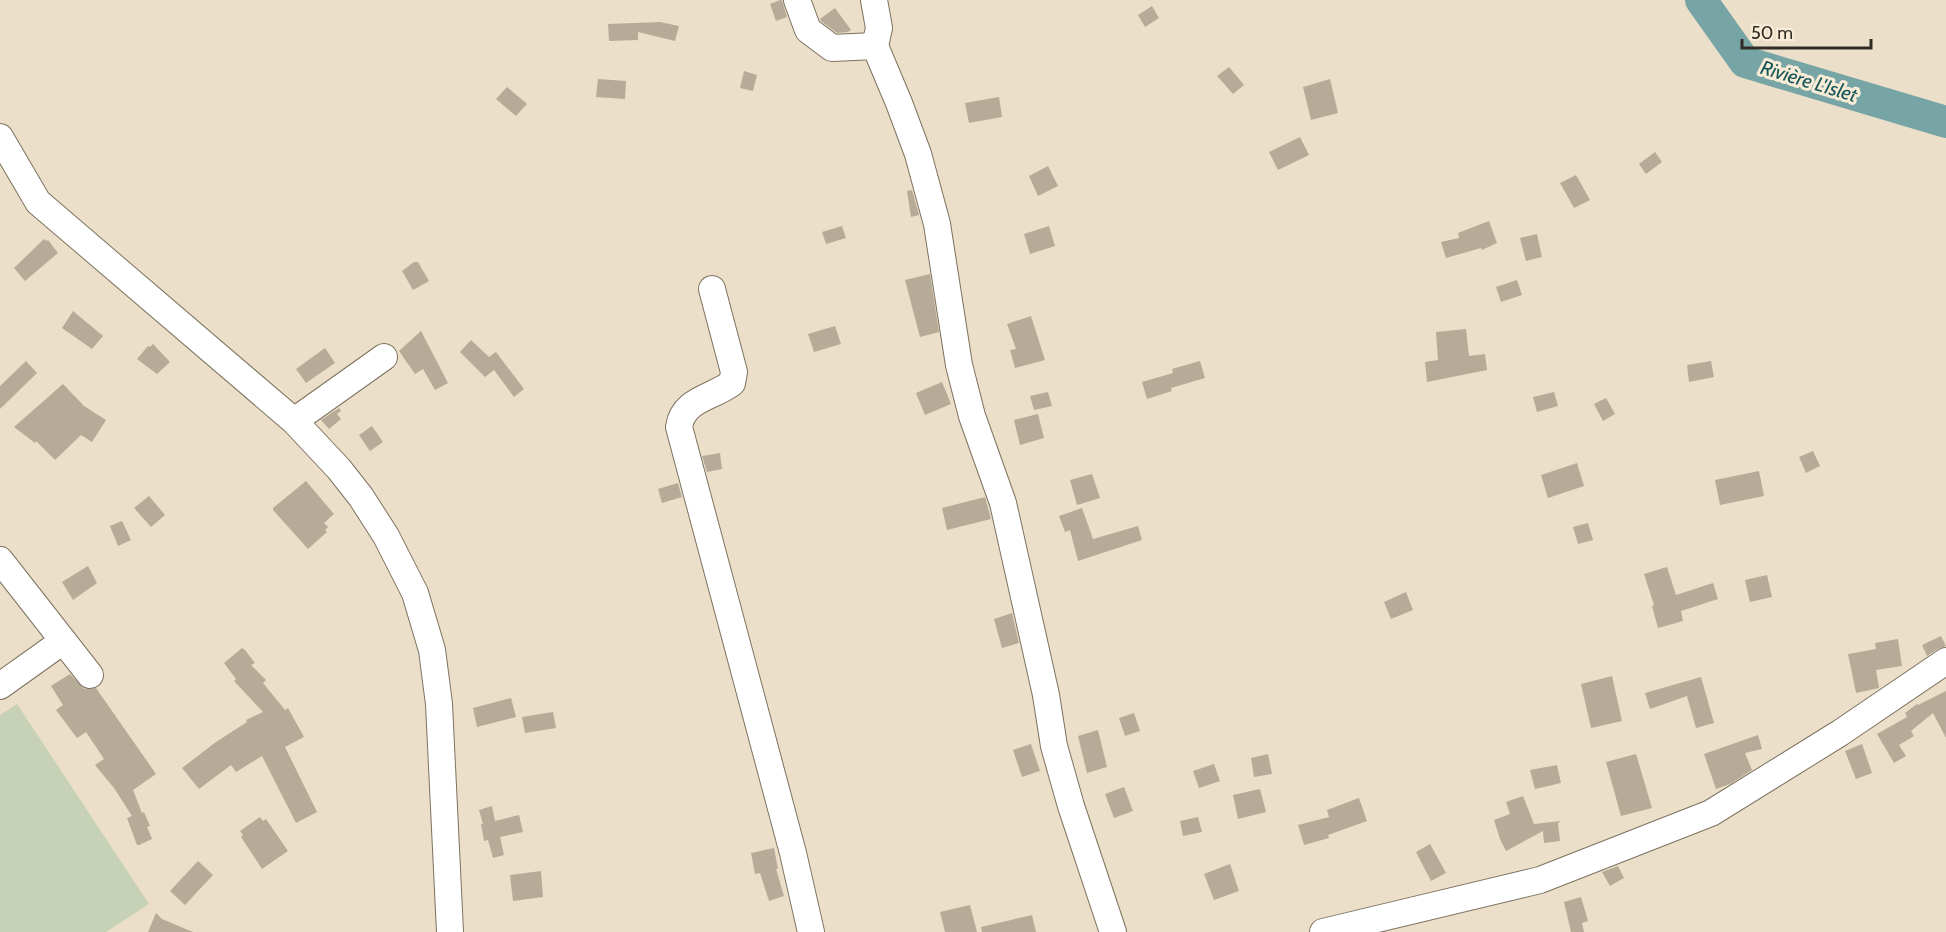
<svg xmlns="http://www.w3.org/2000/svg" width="1946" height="932" font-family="Cabin,sans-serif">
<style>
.green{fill:#c7d1b6}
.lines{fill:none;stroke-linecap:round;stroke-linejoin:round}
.river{stroke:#77a4a5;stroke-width:32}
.building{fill:#b6ab97}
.minor-casing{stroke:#7c725f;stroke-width:28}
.minor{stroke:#fff;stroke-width:26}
.labels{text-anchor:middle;stroke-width:6;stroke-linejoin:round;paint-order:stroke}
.water-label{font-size:20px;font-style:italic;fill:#155658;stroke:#f8ecd7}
</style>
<rect width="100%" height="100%" fill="#ebdfca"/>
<polygon class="green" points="17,704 149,904 106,932 0,932 0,715"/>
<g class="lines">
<polyline class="river" points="1701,0 1745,62 1946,122"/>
</g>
<g class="building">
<polygon points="780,0 782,0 787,17 776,21 770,4"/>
<polygon points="1152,6 1159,18 1145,27 1138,15"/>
<polygon points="835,8 851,30 848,32 837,33 821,21 820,19"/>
<polygon points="660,22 679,26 675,41 638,32 638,40 609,41 608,24"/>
<polygon points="1229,67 1244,85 1233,94 1217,76"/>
<polygon points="744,71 757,75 753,91 740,88"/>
<polygon points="598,79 626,81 625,99 596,97"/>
<polygon points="1330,79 1338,113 1311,120 1303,87"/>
<polygon points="507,87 527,104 516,116 496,99"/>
<polygon points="999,97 1002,117 969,123 965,103"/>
<polygon points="1300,137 1309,155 1278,170 1269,152"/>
<polygon points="1655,152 1662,162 1646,174 1639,164"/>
<polygon points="1048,166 1058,186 1038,196 1029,176"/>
<polygon points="1576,175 1590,200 1574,208 1560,183"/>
<polygon points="912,190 919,215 911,217 907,191"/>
<polygon points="1489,221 1497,243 1482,250 1481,248 1446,258 1441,242 1459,238 1458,233"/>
<polygon points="842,226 846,238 826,244 822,232"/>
<polygon points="1049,226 1055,246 1030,254 1024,234"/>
<polygon points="1537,234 1542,257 1526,261 1520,238"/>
<polygon points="44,239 46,241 48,240 58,253 25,281 14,268"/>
<polygon points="414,262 418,262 429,281 413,290 402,271"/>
<polygon points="930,274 939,332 920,337 905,280"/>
<polygon points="1517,280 1522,295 1501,302 1496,287"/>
<polygon points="73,311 103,336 92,349 62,328"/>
<polygon points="1031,316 1045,360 1015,368 1010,350 1016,349 1007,324"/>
<polygon points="835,326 841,344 814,352 808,334"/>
<polygon points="1466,329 1469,356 1485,354 1487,370 1427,382 1425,362 1438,360 1436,332"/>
<polygon points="421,331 448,383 435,390 423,369 415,374 399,351"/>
<polygon points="471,340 489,357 496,352 524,389 514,397 494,370 485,377 460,352"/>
<polygon points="153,344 170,362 157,374 137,359 148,346 150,347"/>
<polygon points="325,348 335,363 306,383 296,369"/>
<polygon points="26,361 37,373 0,409 0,386"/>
<polygon points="1200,361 1205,378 1171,388 1172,391 1147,399 1142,382 1173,373 1172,369"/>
<polygon points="1711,361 1714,377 1689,382 1687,365"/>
<polygon points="942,382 951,404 925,415 916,393"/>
<polygon points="63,384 84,406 106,420 92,442 81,435 55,460 36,441 35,443 14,427"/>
<polygon points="1048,392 1052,406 1034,410 1030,396"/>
<polygon points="1554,392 1558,406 1537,412 1533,397"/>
<polygon points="1606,398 1615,414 1603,421 1594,404"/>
<polygon points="339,408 341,411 337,414 341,419 329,429 321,420"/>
<polygon points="1038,414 1044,438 1020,445 1014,420"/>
<polygon points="372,426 383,442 370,451 359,435"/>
<polygon points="1813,451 1820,466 1806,473 1799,457"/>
<polygon points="720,453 722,469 707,472 702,456"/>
<polygon points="1577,463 1584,486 1548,498 1541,475"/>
<polygon points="1759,471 1764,496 1720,505 1715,480"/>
<polygon points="1092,474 1100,498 1077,505 1070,480"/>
<polygon points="306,481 334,514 324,523 328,527 325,530 327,532 308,549 273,510 273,508"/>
<polygon points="678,483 682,497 662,503 658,489"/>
<polygon points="149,496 165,515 151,527 134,508"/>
<polygon points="985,497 991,519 947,530 942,508"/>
<polygon points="1082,508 1093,539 1138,526 1142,540 1078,561 1070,530 1065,532 1059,516"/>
<polygon points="122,521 131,540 118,546 110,526"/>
<polygon points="1588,523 1593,540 1578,544 1573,527"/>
<polygon points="88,566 97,583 73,600 62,582"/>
<polygon points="1667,567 1676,595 1713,583 1718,599 1681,611 1683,621 1658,628 1652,606 1654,605 1644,574"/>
<polygon points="1767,575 1772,597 1750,602 1745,580"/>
<polygon points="1406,592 1413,610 1391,619 1384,602"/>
<polygon points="1012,613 1019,643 1002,648 994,619"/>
<polygon points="1941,636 1946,646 1938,649 1927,656 1922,645"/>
<polygon points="1898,639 1902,666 1876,670 1879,688 1856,693 1848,654 1876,649 1875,643"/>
<polygon points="242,648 245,650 255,663 251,665 266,680 263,683 285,710 288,708 304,737 285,747 317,812 296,823 262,756 236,772 231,765 199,789 182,768 216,742 247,722 246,720 263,712 234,681 236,679 224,663"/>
<polygon points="70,674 84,689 96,688 156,774 133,790 142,813 144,812 150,826 147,827 152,839 139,845 137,845 127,818 132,816 114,788 95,765 104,759 86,732 77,738 56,710 63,705 51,686"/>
<polygon points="1612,676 1622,721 1591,728 1581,684"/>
<polygon points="1701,677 1714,723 1696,728 1687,696 1650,709 1645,693"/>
<polygon points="1946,691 1946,738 1933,713 1911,731 1914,736 1899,745 1906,756 1894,763 1877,734 1907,717 1905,713 1917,704 1918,705"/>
<polygon points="511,698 516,717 477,727 473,708"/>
<polygon points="553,712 556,728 525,733 522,717"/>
<polygon points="1134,713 1140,731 1125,736 1119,718"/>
<polygon points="1098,730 1107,767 1087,773 1078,736"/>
<polygon points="1758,735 1762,749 1745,753 1752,770 1730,784 1716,789 1704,754"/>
<polygon points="1031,744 1040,771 1022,777 1013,750"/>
<polygon points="1862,744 1872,773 1856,779 1845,751"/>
<polygon points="1268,754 1272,774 1254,777 1251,758"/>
<polygon points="1636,754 1652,808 1621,816 1606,762"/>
<polygon points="1214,764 1220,781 1199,788 1193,771"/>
<polygon points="1557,765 1561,783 1535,789 1530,770"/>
<polygon points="1124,787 1133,811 1114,818 1105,794"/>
<polygon points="1260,789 1266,812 1238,819 1233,795"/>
<polygon points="1523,796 1534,824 1561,821 1558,823 1560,841 1544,843 1543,831 1506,851 1500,839 1494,820 1510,814 1506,802"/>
<polygon points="1359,798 1367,821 1328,835 1329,838 1304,845 1298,825 1329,817 1327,810"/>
<polygon points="492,806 495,821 519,815 523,832 500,837 504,855 493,858 488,840 484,841 481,824 483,824 479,810"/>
<polygon points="260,817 263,821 266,819 288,851 262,869 241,837 243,835 240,831"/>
<polygon points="1198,817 1202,832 1183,836 1180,821"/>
<polygon points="1430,844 1446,873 1431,881 1416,852"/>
<polygon points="774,848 778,869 776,869 784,896 769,901 760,873 755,874 751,853"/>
<polygon points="198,861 213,875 185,905 170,891"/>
<polygon points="1230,864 1239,891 1214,900 1204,874"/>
<polygon points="1618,866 1624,878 1610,886 1602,872"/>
<polygon points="541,871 543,897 513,901 510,875"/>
<polygon points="1581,897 1588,921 1582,923 1584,932 1571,932 1564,902"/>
<polygon points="970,905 977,932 945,932 940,912"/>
<polygon points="156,913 162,919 193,932 148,932"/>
<polygon points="1032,915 1036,932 982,932 981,927"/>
</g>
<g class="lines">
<g class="minor-casing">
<g id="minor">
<polyline points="797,0 808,30 832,48 875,46 899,103 918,154 937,224 959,365 972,416 1003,503 1046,695 1054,746 1071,806 1113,932"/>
<polyline points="874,0 879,28 875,46"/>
<polyline points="0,137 38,202 294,421 339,469 361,497 386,536 415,593 432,650 439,704 450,932"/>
<path d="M712,289L734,372L732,383C712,398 683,399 679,427L793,853L811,932"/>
<polyline points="294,421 384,357"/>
<polyline points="0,560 90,675"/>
<polyline points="0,686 63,641"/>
<polyline points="1323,932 1540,880 1711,813 1840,733 1946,661"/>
</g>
</g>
<use href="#minor" class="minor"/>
</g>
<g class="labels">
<g class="water-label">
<text transform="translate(1809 81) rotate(17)" y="7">Rivière L'Islet</text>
</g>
</g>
<path d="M1742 39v9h129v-9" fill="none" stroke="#302c24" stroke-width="3"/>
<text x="1751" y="39" font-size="18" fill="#302c24" stroke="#f8ecd7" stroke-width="4.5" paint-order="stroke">50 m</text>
</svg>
